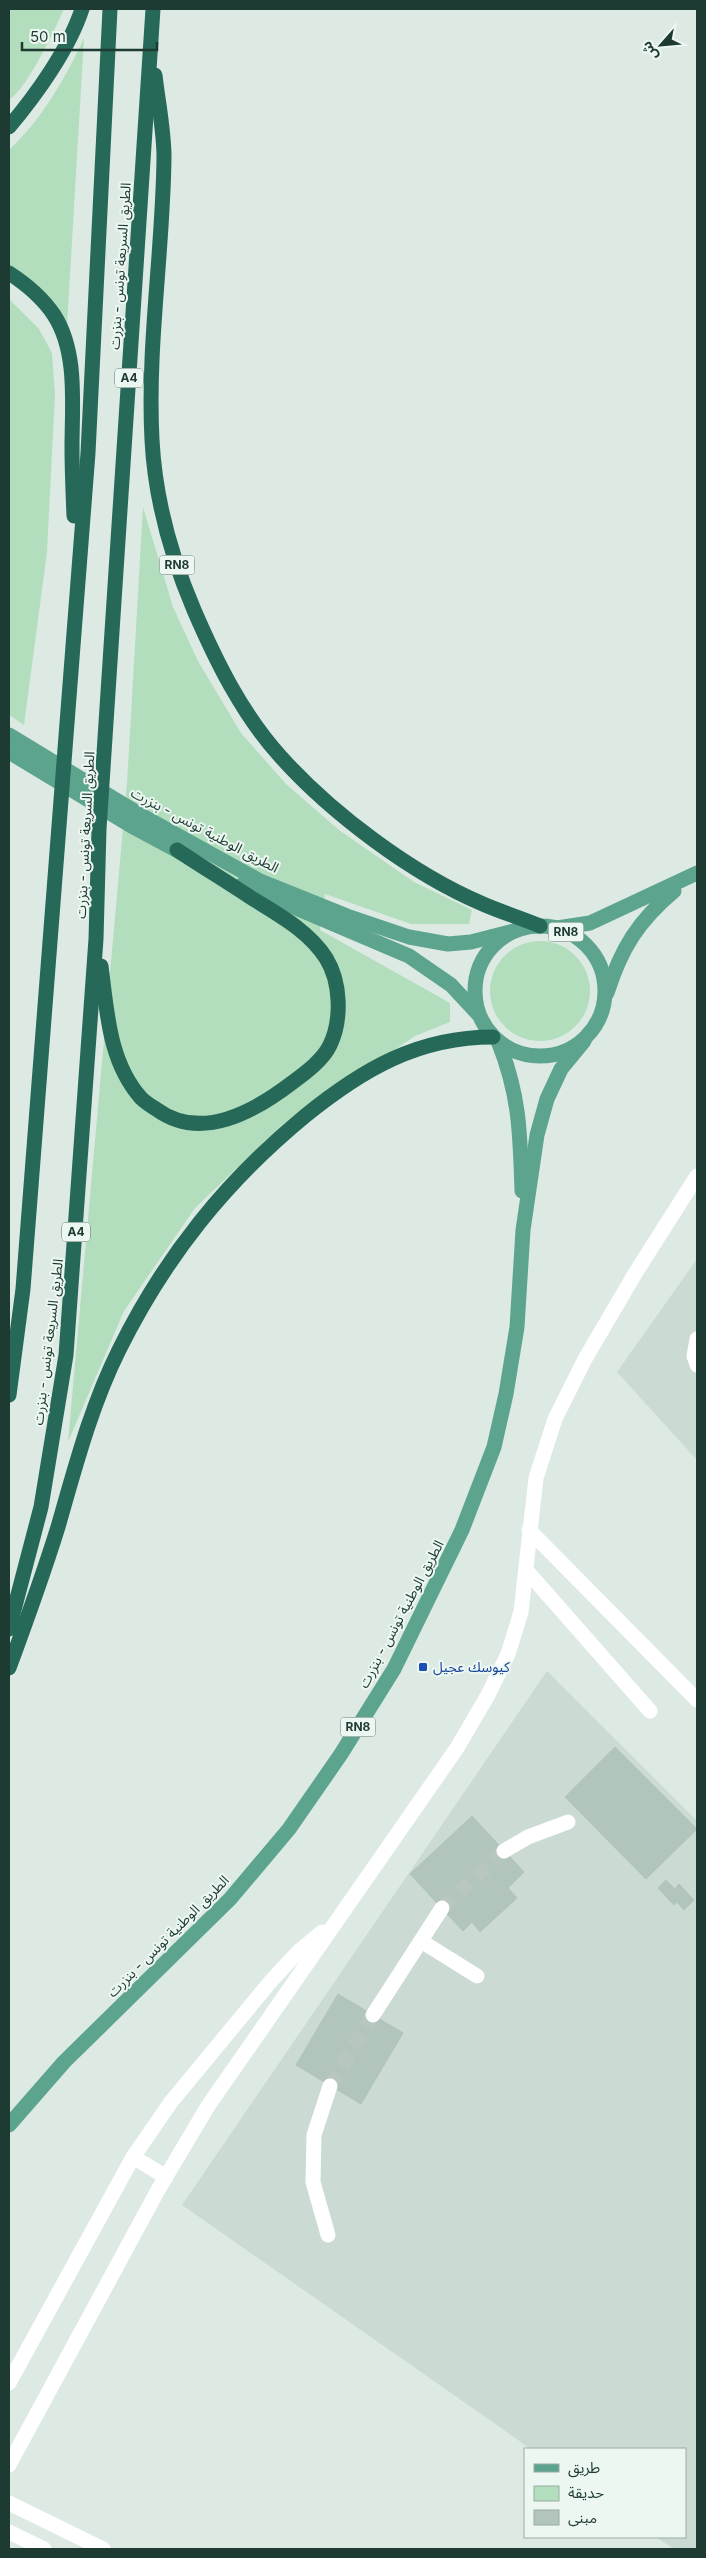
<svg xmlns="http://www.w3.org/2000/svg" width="706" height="2558" font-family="Inter,'Noto Sans Arabic',sans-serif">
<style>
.built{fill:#cbdad2}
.green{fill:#b3debd}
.building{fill:#b2c5bc;stroke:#afc4ba}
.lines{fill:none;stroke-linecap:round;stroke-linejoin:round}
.minor-tunnel{stroke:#b7c7c0;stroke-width:15;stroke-dasharray:15 8;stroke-linecap:butt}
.minor{stroke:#fff;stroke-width:15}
.major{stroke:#5da48f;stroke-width:15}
.highway{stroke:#276959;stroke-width:15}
.transit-dot{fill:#1a4fb4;stroke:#edf7f2;stroke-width:2}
.labels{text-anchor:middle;stroke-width:4;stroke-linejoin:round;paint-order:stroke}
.shield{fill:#edf7f2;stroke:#5b736c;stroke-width:1}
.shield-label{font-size:12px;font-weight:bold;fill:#1d3b32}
.street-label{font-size:14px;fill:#1d3b32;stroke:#edf7f2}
.transit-label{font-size:14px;fill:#164399;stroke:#edf7f2;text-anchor:start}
</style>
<rect width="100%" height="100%" fill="#ddeae4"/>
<g class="built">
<polygon points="697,1259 697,1460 617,1372"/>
<polygon points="547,1671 697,1821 697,2549 674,2549 656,2537 685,2537 685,2449 531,2449 182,2205"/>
</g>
<g class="green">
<path d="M9,9H64C54,31 28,87 9,100Z"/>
<path d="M84,38L67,326L9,270V150C42,119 65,79 84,38Z"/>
<polygon points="9,299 39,329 52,353 55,394 47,552 24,725 9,715"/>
<polygon points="143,507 173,607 198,661 241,733 286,784 339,830 414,882 472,910 469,924 411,924 325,894 320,930 450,1003 450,1022 415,1036 281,1126 195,1208 124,1311 68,1442 127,783"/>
<circle cx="540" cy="991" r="50"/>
</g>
<g class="building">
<polygon points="615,1747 697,1829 646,1879 565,1797"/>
<polygon points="472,1816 524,1872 508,1888 517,1898 480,1932 472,1922 463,1931 410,1874"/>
<polygon points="666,1880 675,1889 679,1884 694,1900 684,1910 677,1902 674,1905 658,1888"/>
<polygon points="338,1994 403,2033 361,2104 296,2065"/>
</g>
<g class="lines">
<g class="minor-tunnel">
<polyline points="442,1908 504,1851"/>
<polyline points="330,2086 373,2015"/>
</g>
<g class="minor">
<polyline points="697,1339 694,1356 697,1365"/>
<polyline points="529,1530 697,1700"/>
<polyline points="526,1570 650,1711"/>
<polyline points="504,1851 528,1837 568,1822"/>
<polyline points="421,1941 477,1976"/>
<polyline points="373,2015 442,1908"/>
<polyline points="133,2157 166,2177"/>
<polyline points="328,2235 313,2182 314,2135 330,2086"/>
<polyline points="9,2383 133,2157 171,2102 271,1981 298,1952 322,1932"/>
<polyline points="9,2465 158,2190 208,2106 457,1748 488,1695 508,1654 521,1612 536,1478 555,1419 585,1359 636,1272 697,1176"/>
<polyline points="9,2503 103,2549"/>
<polyline points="9,2532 44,2549"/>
</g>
<g class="major">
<polyline points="9,735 139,814 260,881 347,916 409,937 448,944 471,942 514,931"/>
<polyline points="9,752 135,828 189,857"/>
<polyline points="242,885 409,956 451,985 479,1015"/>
<circle cx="540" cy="991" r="65"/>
<polyline points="557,928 590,923 697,873"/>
<path d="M607,993C621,949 638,921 674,891"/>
<path d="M498,1041C520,1096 520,1133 522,1191"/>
<polyline points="9,2125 64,2062 230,1899 289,1829 341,1754 394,1669 462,1530 494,1447 506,1394 517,1327 523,1230 537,1135 547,1099 561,1069 584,1041"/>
</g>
<g class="highway">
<path d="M155,75C158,102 164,130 164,157C163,252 147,346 152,440C155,498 171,556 194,610C216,661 242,714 280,756C331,813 412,874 483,904C501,912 521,918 540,926"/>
<path d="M9,127C36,95 69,49 82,9"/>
<path d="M9,273C26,284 42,297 54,315C78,352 72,405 72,447C72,470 73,493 74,516"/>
<path d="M101,966C107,1012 109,1062 141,1098C145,1102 151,1106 156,1109C201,1142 254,1112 293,1082C305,1073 323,1060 330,1045C342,1020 341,982 326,958C308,930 277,914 250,897C226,881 201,866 177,850"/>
<polyline points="9,1395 23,1289 88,453 110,9"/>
<polyline points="9,1629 41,1507 66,1355 96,939 99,829 153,9"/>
<path d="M9,1668C26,1622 43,1575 58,1527C75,1468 91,1406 119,1350C165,1257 225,1182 305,1116C363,1069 418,1037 493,1037"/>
</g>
</g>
<rect class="transit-dot" x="418" y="1662" width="10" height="10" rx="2.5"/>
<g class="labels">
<g class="shield">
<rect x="115" y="368.5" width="28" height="19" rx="4"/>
<rect x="159.5" y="555.5" width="35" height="19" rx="4"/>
<rect x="548.5" y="922.5" width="35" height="19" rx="4"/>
<rect x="62" y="1222.5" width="28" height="19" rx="4"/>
<rect x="340.5" y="1717.5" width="35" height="19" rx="4"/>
</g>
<g class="shield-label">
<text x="129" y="382">A4</text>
<text x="177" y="569">RN8</text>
<text x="566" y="936">RN8</text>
<text x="76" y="1236">A4</text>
<text x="358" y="1731">RN8</text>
</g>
<g class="street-label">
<text transform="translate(120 266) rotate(-86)" y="5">الطريق السريعة تونس - بنزرت</text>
<text transform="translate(205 830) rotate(28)" y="5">الطريق الوطنية تونس - بنزرت</text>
<text transform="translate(85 835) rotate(-87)" y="5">الطريق السريعة تونس - بنزرت</text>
<text transform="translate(48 1342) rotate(-83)" y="5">الطريق السريعة تونس - بنزرت</text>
<text transform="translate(401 1614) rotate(-62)" y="5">الطريق الوطنية تونس - بنزرت</text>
<text transform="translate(168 1936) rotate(-45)" y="5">الطريق الوطنية تونس - بنزرت</text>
</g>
<g class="transit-label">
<text x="433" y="1672">كيوسك عجيل</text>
</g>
</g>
<rect width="706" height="2558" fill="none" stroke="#1d3b32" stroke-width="20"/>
<rect x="524" y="2448" width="162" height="90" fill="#edf7f2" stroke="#9aaca5"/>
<rect x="534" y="2464" width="25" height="8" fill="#5da48f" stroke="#9aaca5"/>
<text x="568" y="2473" font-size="15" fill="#1d3b32">طريق</text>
<rect x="534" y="2486" width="25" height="15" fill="#b3debd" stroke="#9aaca5"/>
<text x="568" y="2498" font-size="15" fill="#1d3b32">حديقة</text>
<rect x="534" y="2510" width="25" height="15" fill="#b2c5bc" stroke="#9aaca5"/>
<text x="568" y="2523" font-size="15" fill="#1d3b32">مبنى</text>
<g transform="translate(661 45) rotate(243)" stroke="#edf7f2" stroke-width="4" paint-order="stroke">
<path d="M0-4L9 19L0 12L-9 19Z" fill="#1d3b32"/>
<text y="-8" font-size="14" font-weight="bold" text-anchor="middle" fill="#1d3b32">ش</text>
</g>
<path d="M22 42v8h135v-8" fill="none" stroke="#1d3b32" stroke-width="2.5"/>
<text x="30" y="42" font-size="15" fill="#1d3b32" stroke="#edf7f2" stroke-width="4" paint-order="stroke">50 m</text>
</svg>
